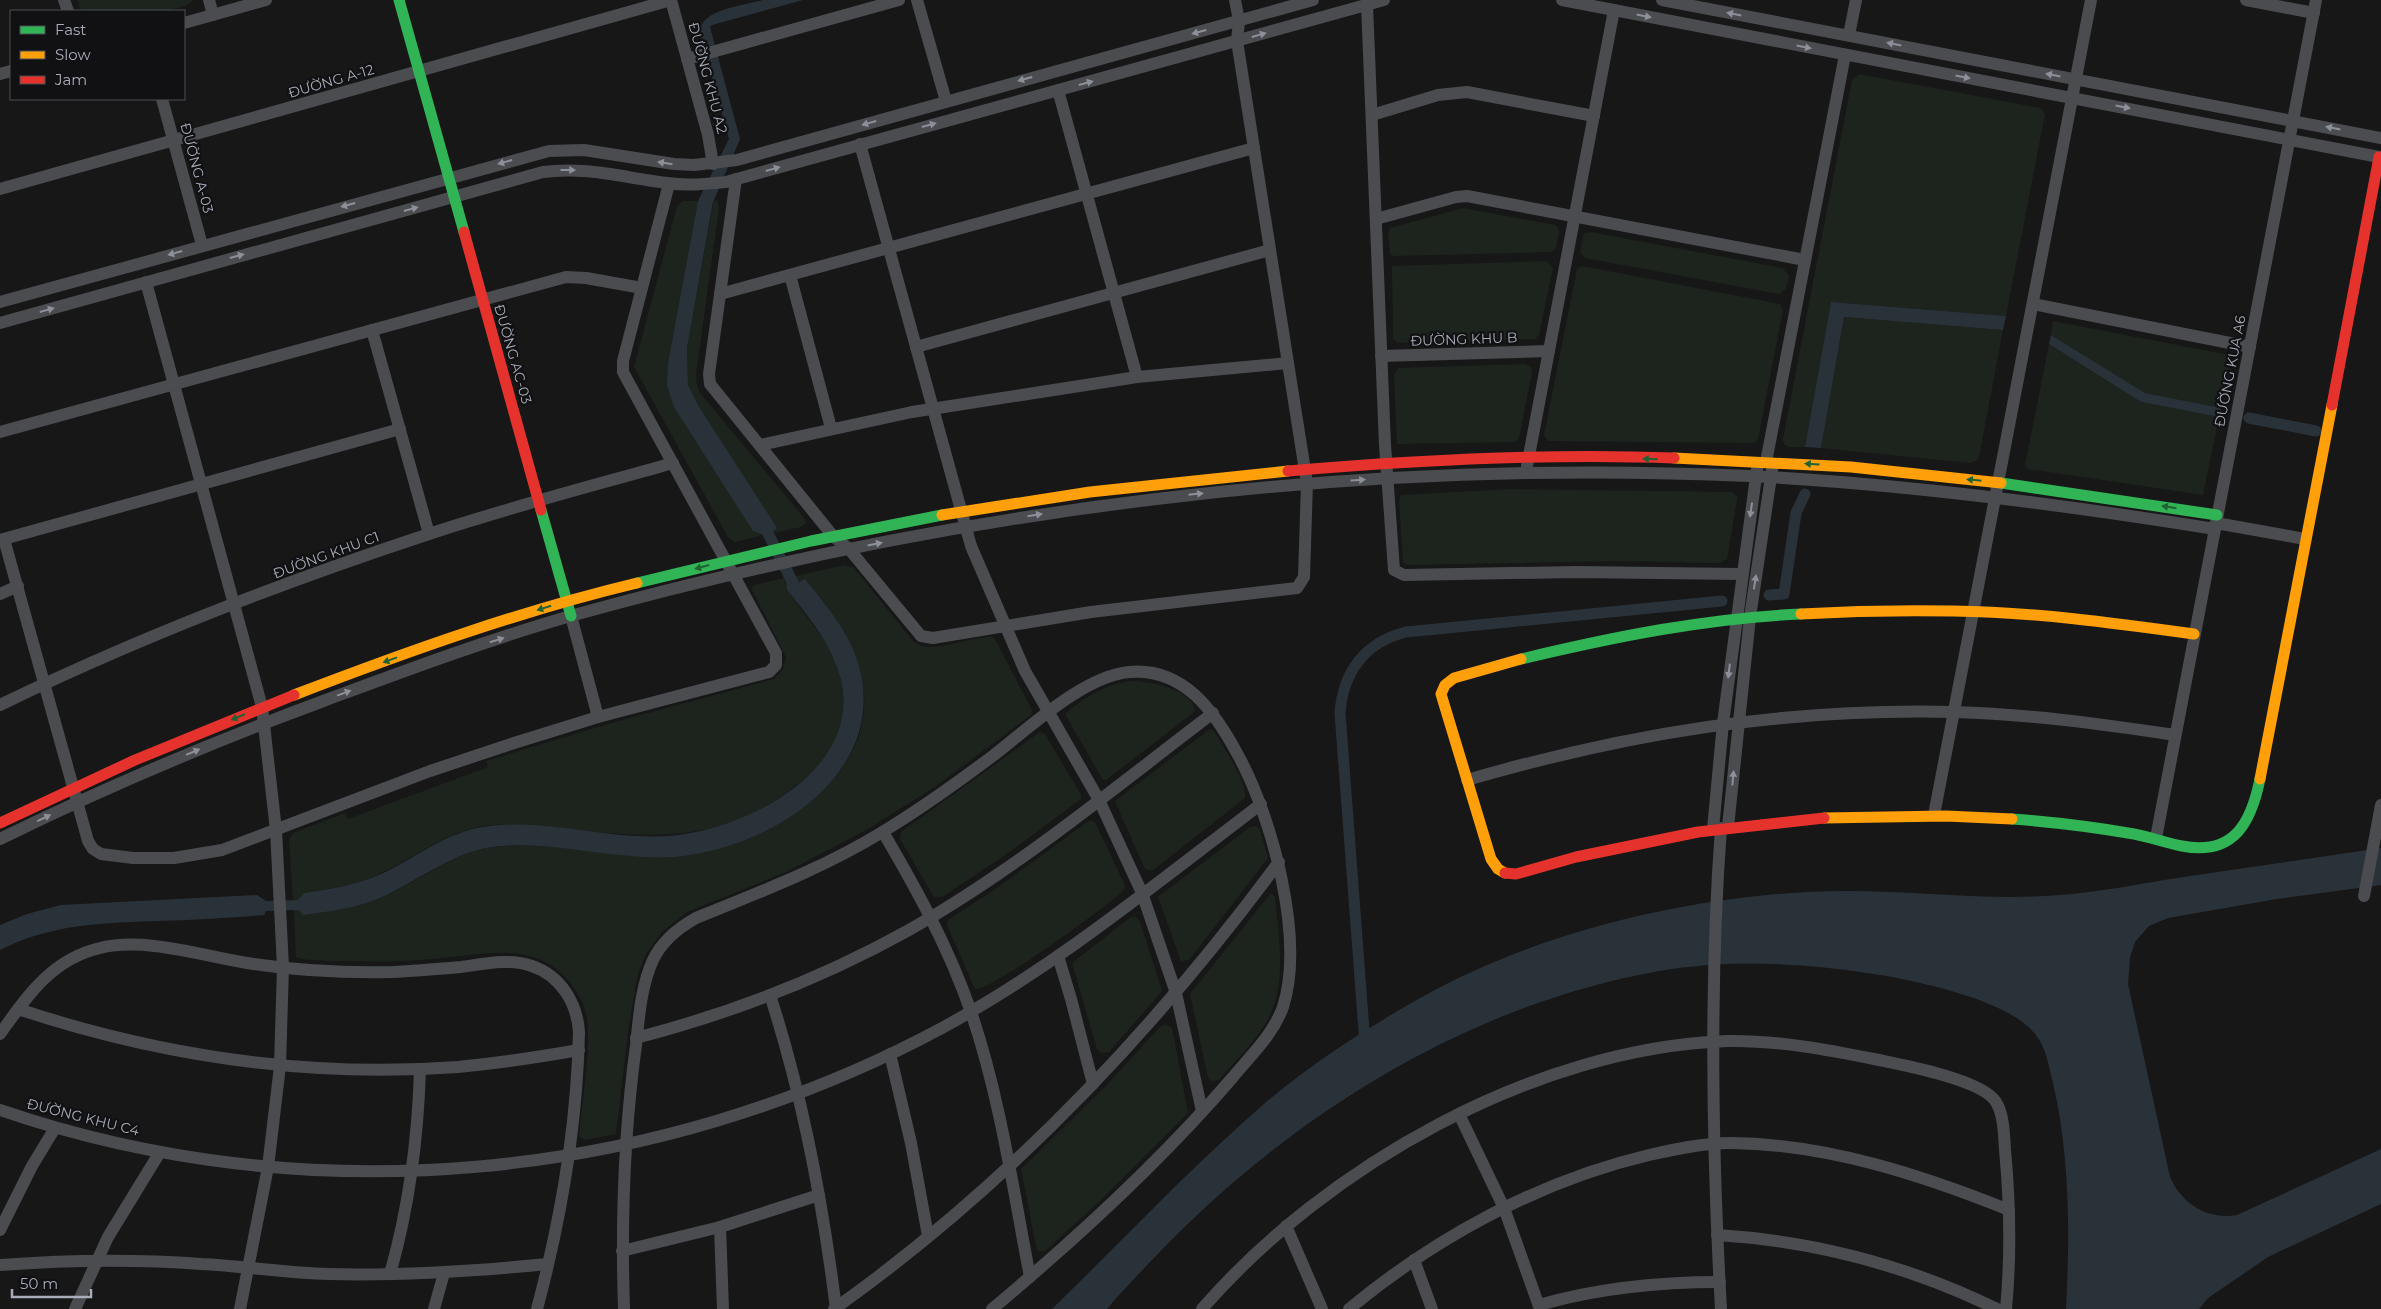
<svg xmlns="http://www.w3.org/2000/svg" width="2381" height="1309" font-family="Montserrat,sans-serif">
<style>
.green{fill:#1d241e}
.water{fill:#2a3239}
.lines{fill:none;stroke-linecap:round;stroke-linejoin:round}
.canal{stroke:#2a3239;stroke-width:11}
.street{stroke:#4b4c50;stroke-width:12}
.fast{stroke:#30b455;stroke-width:11}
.slow{stroke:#ff9f0a;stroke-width:11}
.jam{stroke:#e5322d;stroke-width:11}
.oneway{fill:#8c9099}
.oneway2{fill:#206234}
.labels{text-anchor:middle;stroke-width:4.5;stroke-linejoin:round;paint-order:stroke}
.street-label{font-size:14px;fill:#a8adb8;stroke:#111113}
</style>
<rect width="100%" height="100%" fill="#171717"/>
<g class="green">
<path d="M78,0H193C180,17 104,11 81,11Z"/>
<polygon points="1859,74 2040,108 2045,114 2006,316 1831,302 1805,447 1789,447 1784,444 1783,439 1852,80"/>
<polygon points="714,200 718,201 719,208 696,374 697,385 700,393 804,518 806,523 801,527 774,533 773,530 776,528 698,405 688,385 687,348"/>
<polygon points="683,201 698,201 668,363 763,535 735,542 728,537 634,367 677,206"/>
<polygon points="1463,208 1556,225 1559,231 1556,248 1551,252 1394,256 1390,254 1388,233 1390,228"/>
<polygon points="1591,232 1782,268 1789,275 1786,289 1779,294 1585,258 1580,252 1584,233"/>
<polygon points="1547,261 1553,268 1539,335 1535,339 1398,343 1393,339 1392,266"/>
<polygon points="1582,266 1780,304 1783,310 1758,439 1755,443 1548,441 1544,435 1577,269"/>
<polygon points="1844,317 2003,330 1979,457 1976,461 1970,463 1821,448"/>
<polygon points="2053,321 2229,355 2231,359 2221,408 2145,393 2051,335"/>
<polygon points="2049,344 2141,402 2219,417 2203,495 2028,469 2025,465"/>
<polygon points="1525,364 1531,367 1532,372 1519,438 1515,442 1397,444 1394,376 1398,368"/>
<polygon points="1510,489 1732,492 1737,496 1737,499 1727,559 1720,563 1618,561 1409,565 1403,563 1399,500 1401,495"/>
<path d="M844,565L854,568L913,641C932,657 970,635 994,637L1032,710L1031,715L936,786L868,829L786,872L687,912L662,932L646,954L638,973L629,1025L616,1134L584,1140L579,1136C582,1101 591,1054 587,1019C585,1004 577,991 567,979C532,939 479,956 432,959C408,961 384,962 360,961C347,961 306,962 296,957L294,910C322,908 355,908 381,897C420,882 451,852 494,847C553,840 615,860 674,857C754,852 871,787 864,695C861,649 833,613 805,579L799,582L796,576Z"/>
<path d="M784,578C786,583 786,588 789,592C806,619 830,640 839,672C850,708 839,748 811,773C736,840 670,840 576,830C546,827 515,822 484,826C445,832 416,857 381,873C356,885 330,889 304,893L299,900H293L289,840L293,833L345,813L348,819L488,767L486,761L615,722L774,679L783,669L786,657L751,588L754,585Z"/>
<path d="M1132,681C1150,681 1190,689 1195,710L1193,713L1106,780H1103L1065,714C1085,697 1105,684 1132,681Z"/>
<path d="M1210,729L1214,731C1222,745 1248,783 1245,798L1153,870H1148L1144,867L1115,801Z"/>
<polygon points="1040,732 1045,734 1081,795 1081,799 1011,851 942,897 934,897 900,839 901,832"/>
<path d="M1090,820L1095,822L1125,886L1124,890C1109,905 990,992 975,989L947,925L948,920L997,888Z"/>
<polygon points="1256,826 1260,830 1268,858 1189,960 1181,961 1158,897 1250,827"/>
<path d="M1271,893L1275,897C1279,935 1287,984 1268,1019C1256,1041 1235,1061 1219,1080L1212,1081L1208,1078L1190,994Z"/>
<polygon points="1131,917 1136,917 1140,922 1162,991 1109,1052 1101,1053 1097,1049 1072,963"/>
<polygon points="1165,1024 1172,1028 1188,1113 1102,1199 1045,1251 1037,1251 1021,1169 1106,1086 1159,1028"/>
</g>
<g class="water">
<path d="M763,0H803L712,25L710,27L740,139L713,202L687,348L688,385L698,405L777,528L773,531L799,582L805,579C826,605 850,633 859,666C889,775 769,849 675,857C616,861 549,839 492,847C452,853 421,879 384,896C359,908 331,911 303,915L299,910L266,911L264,915C228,918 192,920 157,921C100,923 52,924 0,950V925L27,914L61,905L257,895L266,901L298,900L304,893C330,889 356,885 381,874C416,858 444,833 483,827C544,817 606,840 668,836C743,831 862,772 841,680C833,646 809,617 787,590L786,582L762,534L753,531L674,407L667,385L668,363L698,201L729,139L700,33C698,10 745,5 763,0Z"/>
<polygon points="1831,302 2006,316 2003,330 1844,317 1821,448 1805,447"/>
<polygon points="2051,335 2145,393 2221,408 2219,417 2141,402 2049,344"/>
<path d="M2381,848V885L2277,899L2168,918L2149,926L2135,942L2130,957L2128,984L2170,1177C2182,1204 2207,1220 2237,1215L2381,1149V1204L2268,1257L2208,1298L2199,1309H2066C2070,1234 2070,1156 2053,1083C2049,1068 2047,1051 2038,1038C2015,1002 1928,984 1887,976C1810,963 1731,958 1654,972C1463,1007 1285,1119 1152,1260C1137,1276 1121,1292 1107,1309H1052C1122,1241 1190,1168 1264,1104C1312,1063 1367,1028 1422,997C1542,929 1710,891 1847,891C1918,891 1990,901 2060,895C2102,892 2143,883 2184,877C2250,867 2315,858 2381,848Z"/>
</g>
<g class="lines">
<g class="canal">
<polyline points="2249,418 2316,431"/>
<polyline points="1769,595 1784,594 1796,513 1805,494"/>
<path d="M1365,1044L1340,713C1343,672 1365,642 1406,632L1722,601"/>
</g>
<g class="street">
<polyline points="64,0 68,11"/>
<polyline points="209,0 213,15"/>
<polyline points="671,0 708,135 713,164"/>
<polyline points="917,0 946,101"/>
<polyline points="1562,0 2379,157"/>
<polyline points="1662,0 2381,138"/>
<polyline points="2246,0 2314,13"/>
<polyline points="1367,5 1385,445 1394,570 1404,575 1575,572 1742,574"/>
<polyline points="184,23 266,0"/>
<polyline points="1849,35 1856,0"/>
<polyline points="687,59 899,0"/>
<polyline points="0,74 11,71"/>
<polyline points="1058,90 1137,377"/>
<polyline points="162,99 202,245"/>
<polyline points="1372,115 1438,95 1467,92 1594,116"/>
<polyline points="860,144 971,546 1025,671 1099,800 1142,893 1176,993 1202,1111"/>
<polyline points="736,179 709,374 710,384 833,536 849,549 921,636 933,638 1091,612 1297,588 1304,577 1307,483 1237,41 1239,21 1235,0"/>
<polyline points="0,189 671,0"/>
<polyline points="1376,219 1456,197 1467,196 1805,260"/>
<polyline points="790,275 831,428"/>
<polyline points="146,282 262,707 276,830 283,967 280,1066 268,1167 240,1309"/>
<polyline points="720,294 1254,148"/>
<polyline points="0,302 549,151 584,150 674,164 694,165 737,160 1313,0"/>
<polyline points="2033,304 2250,347"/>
<path d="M0,323L543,172C586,166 625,178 667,183C687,186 706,184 726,182L1384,0"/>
<polyline points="372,330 429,534"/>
<polyline points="916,347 1270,250"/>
<polyline points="1381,356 1549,351"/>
<polyline points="0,432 566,277 586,278 642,288"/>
<polyline points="760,445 912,412 1137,377 1288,363"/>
<polyline points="1766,462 1845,55"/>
<polyline points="1527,466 1614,10"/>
<polyline points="2216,523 2305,539"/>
<polyline points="4,539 88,841 93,849 101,854 133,858 174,858 222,850 430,771 514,743 598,717 769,672 776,665 776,653 623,372 623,361 669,184"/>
<polyline points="0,540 400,429"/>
<polyline points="0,594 18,586"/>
<polyline points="571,616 598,717"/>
<path d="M0,705C138,638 283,582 429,534C510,507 592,486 673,463"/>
<path d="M1467,780C1629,733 1784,708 1954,712C2028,714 2102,724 2175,735"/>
<polyline points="1934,815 2091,0"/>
<polyline points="1728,827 1750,617 1772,470"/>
<path d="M1721,828C1709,988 1712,1149 1721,1309"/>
<polyline points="1713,829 1723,723 1757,469"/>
<path d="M883,832C917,890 949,948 971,1012C1000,1097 1013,1189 1030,1277"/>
<polyline points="2156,838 2316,0"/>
<path d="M0,839C106,787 215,741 326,700C407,670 490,639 574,615C956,509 1353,458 1749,476C1906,484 2060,504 2215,529"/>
<polyline points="2364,896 2381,805"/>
<polyline points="1058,956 1071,999 1093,1084"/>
<path d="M770,995C803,1097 823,1204 836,1309"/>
<path d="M18,1009C160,1056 308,1078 458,1067C499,1063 539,1057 579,1050"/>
<path d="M0,1034C27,996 52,959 100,948C148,936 212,959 261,965C304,971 349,973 393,972C415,971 438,969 461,967C484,964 509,958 532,966C561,976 577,1003 579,1032C577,1126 561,1219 537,1309"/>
<path d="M636,1038C732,1013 823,978 909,930C1017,869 1114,788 1213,713"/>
<polyline points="890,1054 911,1143 928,1236"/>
<path d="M0,1110C309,1216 655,1182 942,1028C1056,966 1158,882 1261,804"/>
<polyline points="1459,1114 1504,1208 1540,1309"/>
<polyline points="1286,1226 1322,1309"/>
<polyline points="720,1227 723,1309"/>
<polyline points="0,1230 32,1166 55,1128"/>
<path d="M1717,1235C1816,1241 1909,1266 1997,1309"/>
<polyline points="622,1251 720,1227 819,1195"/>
<polyline points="1414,1260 1432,1309"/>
<path d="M0,1265C67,1260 134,1259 201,1264C243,1266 286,1273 329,1274C403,1276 475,1271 548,1264"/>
<path d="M390,1274C409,1207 418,1139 420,1069"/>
<path d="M1539,1305C1598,1288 1658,1282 1720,1282"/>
<polyline points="75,1309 108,1237 160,1152"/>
<polyline points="434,1309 444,1273"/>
<path d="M624,1309C621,1220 624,1133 636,1045C639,1017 641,986 653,960C662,941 678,928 696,918C760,892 824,868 884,831C922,808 958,782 994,755C1029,728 1084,676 1129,672C1184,667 1215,712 1238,755C1272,817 1305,938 1283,1007C1273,1035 1251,1055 1233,1077C1161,1161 1077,1238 992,1309"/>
<path d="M834,1309C1006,1187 1154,1031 1279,862"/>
<path d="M1202,1309C1326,1166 1535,1048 1727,1041C1777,1040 1829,1050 1879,1060C1904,1065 1983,1080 1996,1102C2004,1115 2004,1135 2005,1150C2010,1203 2011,1256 2006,1309"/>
<path d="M1349,1309C1436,1237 1539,1181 1649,1155C1676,1149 1704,1143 1731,1143C1827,1144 1922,1175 2009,1210"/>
</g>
<g class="fast">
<polyline points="399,0 464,232"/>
<polyline points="2001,483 2217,515"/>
<polyline points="541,510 571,616"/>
<polyline points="637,583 811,541 942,515"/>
<path d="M1521,659C1613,637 1707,618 1801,614"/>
<path d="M2012,819C2053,822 2094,827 2134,834C2150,837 2166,843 2182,846C2234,856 2251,823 2260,779"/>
</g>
<g class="slow">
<polyline points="1674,458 1851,467 2001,483"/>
<polyline points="942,515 1090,492 1288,471"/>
<path d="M1801,614C1852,611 1902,610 1953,611C2034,612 2114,623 2194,634"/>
<path d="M294,695C406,652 520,611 637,583"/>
<polyline points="2260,779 2332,405"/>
<polyline points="1824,818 1946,816 2012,819"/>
<polyline points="1505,873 1498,869 1491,859 1441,694 1445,685 1454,678 1521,659"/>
</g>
<g class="jam">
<polyline points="464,232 541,510"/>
<polyline points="2332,405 2379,157 2381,157"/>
<path d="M1288,471C1416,460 1546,453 1674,458"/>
<polyline points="0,823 135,760 294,695"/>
<polyline points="1505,873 1516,874 1576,857 1698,832 1824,818"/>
</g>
</g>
<defs><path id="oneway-solid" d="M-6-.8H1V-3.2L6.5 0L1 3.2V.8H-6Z" transform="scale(1.25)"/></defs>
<g class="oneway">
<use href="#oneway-solid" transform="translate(1734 14) rotate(-169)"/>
<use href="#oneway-solid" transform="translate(1644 16) rotate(11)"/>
<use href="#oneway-solid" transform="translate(1199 32) rotate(165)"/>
<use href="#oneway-solid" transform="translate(1259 35) rotate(-16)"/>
<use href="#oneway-solid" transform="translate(1894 44) rotate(-169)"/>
<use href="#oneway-solid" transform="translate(1804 47) rotate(11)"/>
<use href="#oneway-solid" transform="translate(2053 75) rotate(-169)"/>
<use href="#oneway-solid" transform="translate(1963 77) rotate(11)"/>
<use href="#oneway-solid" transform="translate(1025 79) rotate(165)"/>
<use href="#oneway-solid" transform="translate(1086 83) rotate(-15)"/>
<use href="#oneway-solid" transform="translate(2123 107) rotate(11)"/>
<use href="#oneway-solid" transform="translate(869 123) rotate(164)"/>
<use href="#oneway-solid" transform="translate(929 125) rotate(-15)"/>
<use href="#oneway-solid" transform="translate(2333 128) rotate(-169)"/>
<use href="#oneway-solid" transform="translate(505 162) rotate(164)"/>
<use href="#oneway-solid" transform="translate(665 163) rotate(-171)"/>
<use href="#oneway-solid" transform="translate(773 169) rotate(-16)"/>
<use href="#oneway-solid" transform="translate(568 170)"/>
<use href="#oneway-solid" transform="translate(348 205) rotate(165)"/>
<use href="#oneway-solid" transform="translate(411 209) rotate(-15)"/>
<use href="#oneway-solid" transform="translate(175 253) rotate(164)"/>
<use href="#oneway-solid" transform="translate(237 256) rotate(-15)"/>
<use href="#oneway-solid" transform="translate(47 310) rotate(-16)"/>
<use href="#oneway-solid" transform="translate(1358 480) rotate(-3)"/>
<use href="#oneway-solid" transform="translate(1196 494) rotate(-6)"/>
<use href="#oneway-solid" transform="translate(1751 510) rotate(98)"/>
<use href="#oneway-solid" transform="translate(1035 515) rotate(-9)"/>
<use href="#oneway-solid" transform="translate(875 544) rotate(-11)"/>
<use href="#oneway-solid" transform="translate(1755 582) rotate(-81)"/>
<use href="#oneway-solid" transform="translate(497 640) rotate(-18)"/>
<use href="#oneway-solid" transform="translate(1729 671) rotate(97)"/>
<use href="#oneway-solid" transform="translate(344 693) rotate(-20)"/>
<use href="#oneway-solid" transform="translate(193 752) rotate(-23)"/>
<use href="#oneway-solid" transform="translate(1733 778) rotate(-85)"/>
<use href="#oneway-solid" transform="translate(44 818) rotate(-25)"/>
</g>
<g class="oneway2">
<use href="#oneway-solid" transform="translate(1650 459) rotate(-179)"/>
<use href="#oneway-solid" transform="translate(1812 464) rotate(-176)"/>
<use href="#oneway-solid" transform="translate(1974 480) rotate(-174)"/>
<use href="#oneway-solid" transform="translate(2169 507) rotate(-171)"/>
<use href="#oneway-solid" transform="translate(702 567) rotate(165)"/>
<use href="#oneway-solid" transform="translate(544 608) rotate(162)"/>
<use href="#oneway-solid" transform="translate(390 660) rotate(160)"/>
<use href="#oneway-solid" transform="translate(238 717) rotate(157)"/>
</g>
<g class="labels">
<g class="street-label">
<text transform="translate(708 78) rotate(75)" y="5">ĐƯỜNG KHU A2</text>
<text transform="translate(331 81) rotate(-16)" y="5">ĐƯỜNG A-12</text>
<text transform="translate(197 168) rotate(75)" y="5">ĐƯỜNG A-03</text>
<text transform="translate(1464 339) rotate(-2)" y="5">ĐƯỜNG KHU B</text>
<text transform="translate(513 354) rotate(74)" y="5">ĐƯỜNG AC-03</text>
<text transform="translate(2230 371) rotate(-79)" y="5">ĐƯỜNG KUA A6</text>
<text transform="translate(326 555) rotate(-20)" y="5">ĐƯỜNG KHU C1</text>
<text transform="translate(83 1117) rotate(14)" y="5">ĐƯỜNG KHU C4</text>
</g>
</g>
<rect x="10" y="10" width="175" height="90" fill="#111113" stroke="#4d4f55"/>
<rect x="20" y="26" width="25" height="8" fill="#30b455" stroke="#4d4f55"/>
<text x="55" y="35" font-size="15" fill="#a8adb8">Fast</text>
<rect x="20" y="51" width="25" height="8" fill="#ff9f0a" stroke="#4d4f55"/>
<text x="55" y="60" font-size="15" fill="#a8adb8">Slow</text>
<rect x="20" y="76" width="25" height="8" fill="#e5322d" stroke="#4d4f55"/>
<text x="55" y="85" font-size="15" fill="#a8adb8">Jam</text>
<path d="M12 1289v8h79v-8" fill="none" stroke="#a8adb8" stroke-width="2.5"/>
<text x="20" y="1289" font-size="15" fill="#a8adb8" stroke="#111113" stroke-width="4" paint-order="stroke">50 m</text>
</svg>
